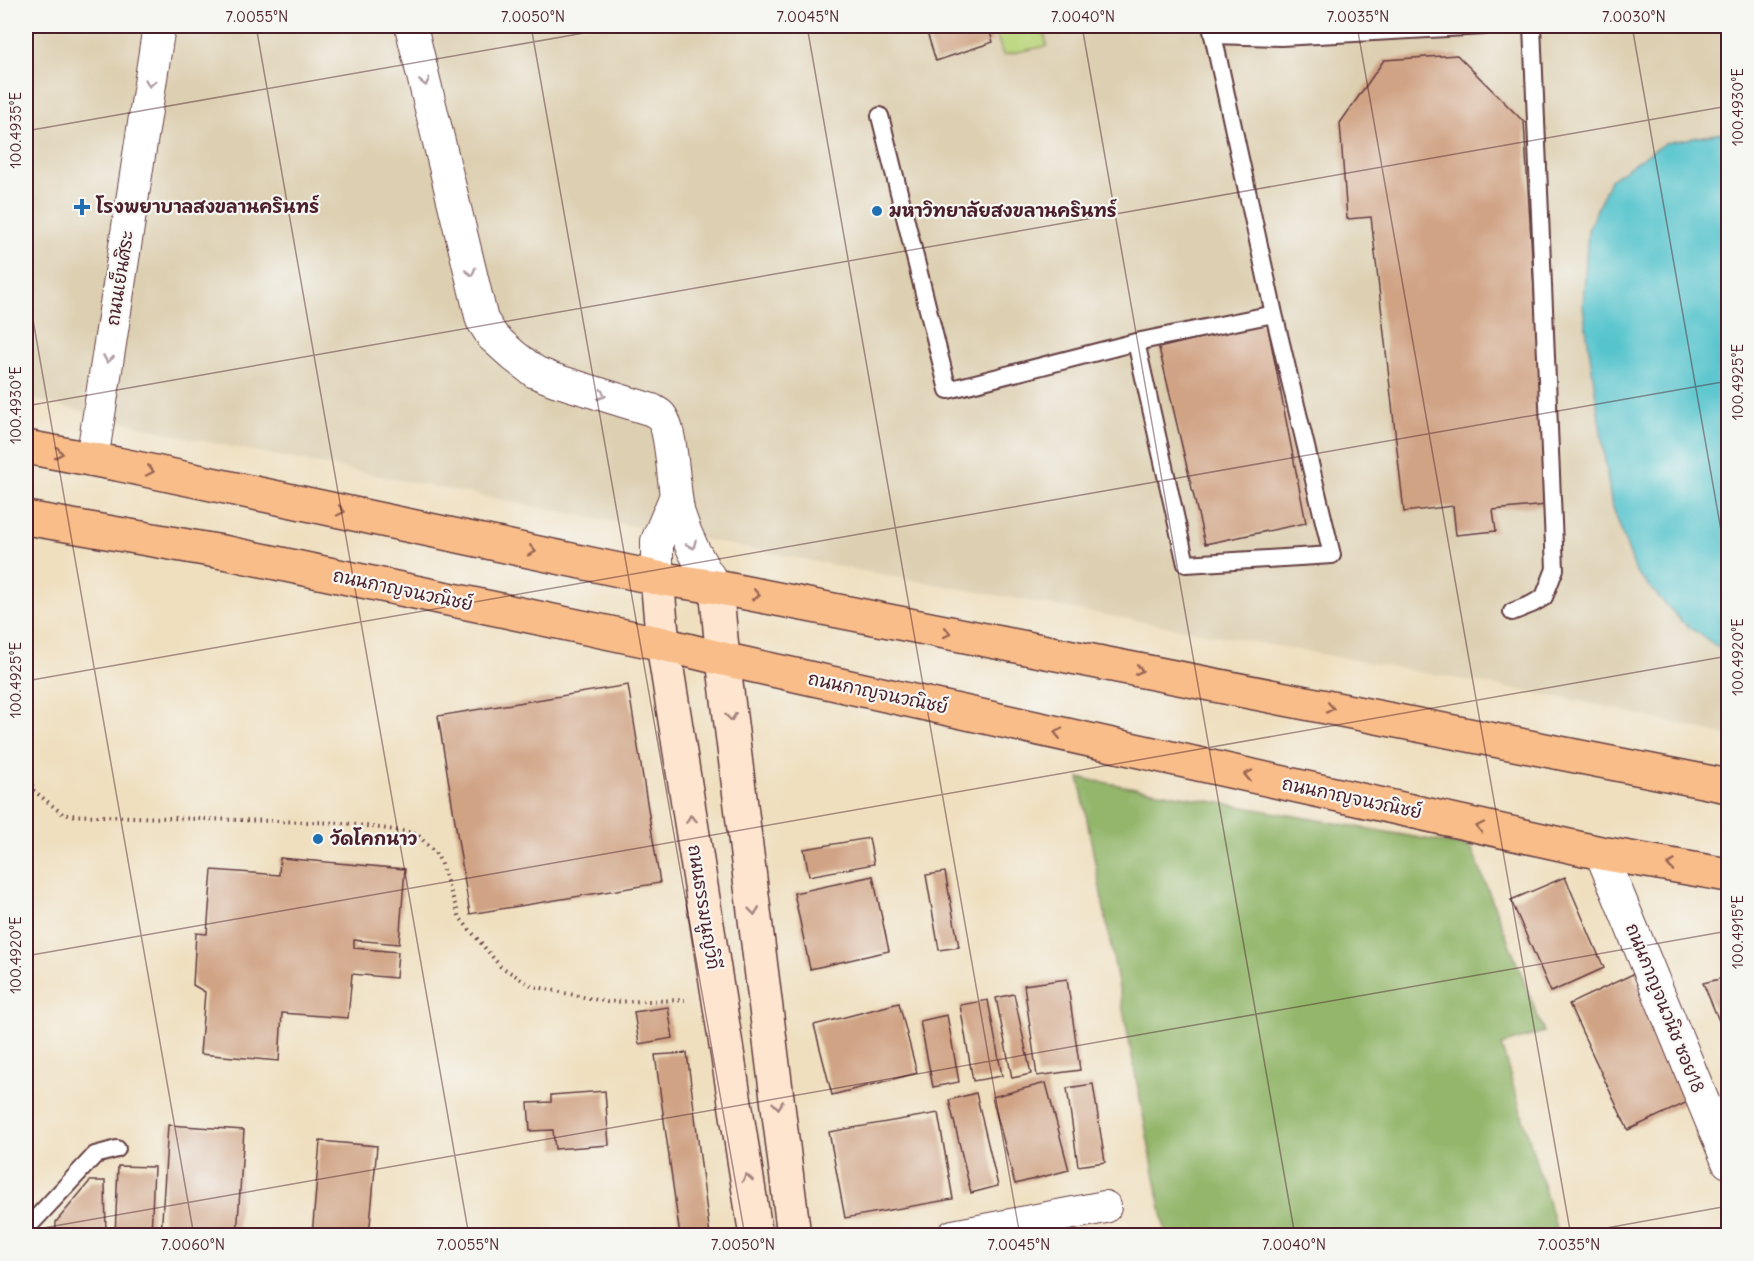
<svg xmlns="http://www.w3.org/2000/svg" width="1754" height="1261" font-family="Delius,'Playpen Sans Thai',sans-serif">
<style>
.built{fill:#ddcfb1}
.green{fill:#bad57b;stroke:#827a53;stroke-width:1.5}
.forest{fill:#93b66b;stroke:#6e6a4b;stroke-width:1.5}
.water{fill:#56c4cd;stroke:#50727c;stroke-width:1.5}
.building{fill:#d0a384}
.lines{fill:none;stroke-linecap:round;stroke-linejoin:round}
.lane-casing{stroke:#633c41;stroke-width:20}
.street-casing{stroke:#633c41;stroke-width:34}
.secondary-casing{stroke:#633c41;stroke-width:36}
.primary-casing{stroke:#633c41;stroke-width:36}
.path{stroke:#633c41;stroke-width:4;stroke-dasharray:1.5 4.5;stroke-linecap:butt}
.lane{stroke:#fff;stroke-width:16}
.street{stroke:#fff;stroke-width:32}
.secondary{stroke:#fde5d0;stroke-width:33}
.primary{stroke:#f9bd89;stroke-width:33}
.oneway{stroke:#ae9aa0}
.oneway2{stroke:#965}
.oneway3{stroke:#a4827e}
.ticks{fill:none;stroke:#4a1f2b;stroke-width:1.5;stroke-opacity:0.45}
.poi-dot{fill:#1f6fb2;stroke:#f6f6f2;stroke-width:2}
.labels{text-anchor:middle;stroke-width:4.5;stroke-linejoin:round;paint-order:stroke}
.poi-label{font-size:18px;font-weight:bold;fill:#4a1f2b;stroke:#f6f6f2;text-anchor:start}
.street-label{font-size:18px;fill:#4a1f2b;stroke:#f6f6f2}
.neatline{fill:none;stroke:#4a1f2b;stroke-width:2}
.ticks-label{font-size:15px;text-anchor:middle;fill:#4a1f2b}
</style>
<rect width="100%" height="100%" fill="#f6f6f2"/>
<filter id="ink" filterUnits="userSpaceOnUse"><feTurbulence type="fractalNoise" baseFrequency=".0167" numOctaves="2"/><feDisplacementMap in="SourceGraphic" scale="12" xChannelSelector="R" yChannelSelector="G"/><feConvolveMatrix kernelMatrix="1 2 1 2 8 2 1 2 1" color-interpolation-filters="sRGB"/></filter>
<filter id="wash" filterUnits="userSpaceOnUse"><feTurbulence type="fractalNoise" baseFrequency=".008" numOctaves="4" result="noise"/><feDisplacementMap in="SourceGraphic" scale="24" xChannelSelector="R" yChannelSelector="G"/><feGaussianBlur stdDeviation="1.35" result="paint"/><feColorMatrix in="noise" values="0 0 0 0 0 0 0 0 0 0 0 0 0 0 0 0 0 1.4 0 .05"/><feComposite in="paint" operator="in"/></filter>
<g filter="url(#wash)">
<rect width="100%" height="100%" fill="#efdfbf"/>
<polygon class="built" points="26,26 1728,26 1728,736 1590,703 863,571 192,439 26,397"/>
<polygon class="green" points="994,26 1043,26 1047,46 1003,55"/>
<polygon class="forest" points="1079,778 1471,847 1544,1032 1501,1045 1558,1235 1166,1235"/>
<polygon class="water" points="1728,132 1728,654 1681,621 1636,572 1611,502 1583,306 1588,230 1610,180 1665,143"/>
<g id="blocks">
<g class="building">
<polygon points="925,26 988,26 993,42 936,61"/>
<polygon points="1457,55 1524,122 1547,505 1493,510 1496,531 1456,535 1453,506 1404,512 1371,217 1347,219 1340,123 1384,60"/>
<polygon points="1267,322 1306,523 1205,544 1159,348"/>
<polygon points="628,685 660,883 470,914 438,716"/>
<polygon points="869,838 874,864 809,876 804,849"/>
<polygon points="280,858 405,869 399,944 354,940 354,948 398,952 396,978 352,974 348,1018 282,1013 279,1061 200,1054 205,992 193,985 196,933 207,934 212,870 279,875"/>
<polygon points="945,872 959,947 939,950 926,875"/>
<polygon points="873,876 889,951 810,969 794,893"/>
<polygon points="1565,877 1604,968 1551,992 1511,900"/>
<polygon points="1633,974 1692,1100 1628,1130 1569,1004"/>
<polygon points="1728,977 1728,1042 1703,983"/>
<polygon points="1067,979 1080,1070 1037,1076 1024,985"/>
<polygon points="1014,994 1031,1074 1012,1078 996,998"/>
<polygon points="988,1000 1002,1076 973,1081 960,1005"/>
<polygon points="899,1003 917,1073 832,1095 814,1025"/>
<polygon points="668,1007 673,1038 639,1044 634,1012"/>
<polygon points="947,1015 959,1082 933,1087 920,1021"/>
<polygon points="687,1053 710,1236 680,1236 655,1055"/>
<polygon points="1046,1083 1069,1170 1015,1184 992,1097"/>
<polygon points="1093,1084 1105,1162 1078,1166 1067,1088"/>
<polygon points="605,1091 609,1145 555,1149 553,1130 530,1131 528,1103 551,1102 551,1095"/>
<polygon points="976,1093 998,1186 971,1193 949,1100"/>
<polygon points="938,1113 953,1199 845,1218 829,1132"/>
<polygon points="168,1125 244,1130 237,1236 161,1236"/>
<polygon points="320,1141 377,1146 369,1236 312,1236"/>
<polygon points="118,1166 154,1167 151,1236 115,1236"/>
<polygon points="90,1181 105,1181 106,1236 56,1236 56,1222"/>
<polygon points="1140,1228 1141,1236 1096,1236 1096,1234"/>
</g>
</g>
</g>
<g filter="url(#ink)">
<use href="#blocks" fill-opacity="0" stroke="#633c41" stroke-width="1.5"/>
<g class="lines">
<g class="lane-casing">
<g id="lane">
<polyline points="1211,26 1213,35 1281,37 1484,26"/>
<polyline points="1213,35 1274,314 1332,555 1186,564 1136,342 1274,314"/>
<polyline points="880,116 948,390 1136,342"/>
<polyline points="1512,612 1532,604 1544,597 1555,569 1532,26"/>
<polyline points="26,1229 95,1155 117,1149"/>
</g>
</g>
<g class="street-casing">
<g id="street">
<path d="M411,26L482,320L493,337L514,356L535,372L555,380L652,410C655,412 658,413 660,415C673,428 673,492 679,514C687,540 700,565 716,587"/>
<polyline points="92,460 159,26"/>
<polyline points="657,578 657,541 675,498"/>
<polyline points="1601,853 1728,1162"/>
<polyline points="953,1236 1105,1207"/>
</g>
</g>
<g class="secondary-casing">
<g id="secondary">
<polyline points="657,578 663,644 756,1236"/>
<polyline points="716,587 723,659 794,1236"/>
</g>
</g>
<g class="primary-casing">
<g id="primary">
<polyline points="26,447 117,464 657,578 716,587 1728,786"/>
<polyline points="26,518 228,553 663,644 723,659 1601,853 1728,875"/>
</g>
</g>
<polyline class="path" points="26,749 33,790 64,815 344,823 416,833 438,856 460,918 500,966 532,986 607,1002 685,1000"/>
<use href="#lane" class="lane"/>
<use href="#street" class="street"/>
<use href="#secondary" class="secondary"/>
<use href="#primary" class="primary"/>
</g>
<defs><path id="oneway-chevron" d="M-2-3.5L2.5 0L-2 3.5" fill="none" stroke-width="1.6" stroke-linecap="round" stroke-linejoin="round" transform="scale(1.5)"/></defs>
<g class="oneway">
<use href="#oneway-chevron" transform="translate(425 82) rotate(76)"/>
<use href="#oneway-chevron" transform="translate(150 83) rotate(99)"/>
<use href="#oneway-chevron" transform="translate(471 272) rotate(76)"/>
<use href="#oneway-chevron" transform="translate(108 359) rotate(99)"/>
<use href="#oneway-chevron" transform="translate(602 395) rotate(17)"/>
<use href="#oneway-chevron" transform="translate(692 545) rotate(67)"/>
</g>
<g class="oneway2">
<use href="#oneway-chevron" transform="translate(59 453) rotate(11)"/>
<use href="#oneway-chevron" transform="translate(150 471) rotate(12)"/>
<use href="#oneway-chevron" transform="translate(341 511) rotate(12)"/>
<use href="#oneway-chevron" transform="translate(532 551) rotate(12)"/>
<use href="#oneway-chevron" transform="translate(756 595) rotate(11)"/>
<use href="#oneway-chevron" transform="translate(947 633) rotate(11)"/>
<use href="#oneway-chevron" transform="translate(1139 670) rotate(11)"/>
<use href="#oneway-chevron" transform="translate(1330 708) rotate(11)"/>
<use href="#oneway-chevron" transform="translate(1058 733) rotate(-168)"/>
<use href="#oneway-chevron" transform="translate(1248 775) rotate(-168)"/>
<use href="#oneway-chevron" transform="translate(1480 827) rotate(-168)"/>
<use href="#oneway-chevron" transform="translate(1671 865) rotate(-171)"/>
</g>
<g class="oneway3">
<use href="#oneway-chevron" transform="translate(731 717) rotate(83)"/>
<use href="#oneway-chevron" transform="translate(691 819) rotate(-99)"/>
<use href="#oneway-chevron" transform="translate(754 911) rotate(83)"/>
<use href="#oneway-chevron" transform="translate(778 1105) rotate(83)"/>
<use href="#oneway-chevron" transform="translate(747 1178) rotate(-99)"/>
</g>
</g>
<path class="ticks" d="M256,26L469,1236M531,26L745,1236M807,26L1020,1236M1082,26L1295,1236M1357,26L1571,1236M1632,26L1728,570M26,131L624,26M26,280L194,1236M26,406L1728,106M26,681L1728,381M26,956L1728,656M26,1231L1728,931M1562,1236L1728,1206"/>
<g class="poi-dot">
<path d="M79 198h6v6h6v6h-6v6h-6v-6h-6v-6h6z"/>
<circle cx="877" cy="211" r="6"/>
<circle cx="318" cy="839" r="6"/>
</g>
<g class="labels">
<g class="poi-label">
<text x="96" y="213">โรงพยาบาลสงขลานครินทร์</text>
<text x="889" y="217">มหาวิทยาลัยสงขลานครินทร์</text>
<text x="330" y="845">วัดโคกนาว</text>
</g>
<g class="street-label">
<text transform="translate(120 278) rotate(-81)" y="6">ถนนเย็นศิระ</text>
<text transform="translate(403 590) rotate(12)" y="6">ถนนกาญจนวณิชย์</text>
<text transform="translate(878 693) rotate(12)" y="6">ถนนกาญจนวณิชย์</text>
<text transform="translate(1352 798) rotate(12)" y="6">ถนนกาญจนวณิชย์</text>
<text transform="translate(704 907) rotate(81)" y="6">ถนนธรรมนูญวิถี</text>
<text transform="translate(1665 1008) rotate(68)" y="6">ถนนกาญจนวนิช ซอย18</text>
</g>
</g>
<rect width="1754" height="1261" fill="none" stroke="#f6f6f2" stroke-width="66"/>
<rect x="33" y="33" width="1688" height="1195" class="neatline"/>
<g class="ticks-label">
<text x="257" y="22">7.0055°N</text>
<text x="533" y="22">7.0050°N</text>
<text x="808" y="22">7.0045°N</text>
<text x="1083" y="22">7.0040°N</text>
<text x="1358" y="22">7.0035°N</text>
<text x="1634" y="22">7.0030°N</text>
<text transform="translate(1738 107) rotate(-90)" y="5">100.4930°E</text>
<text transform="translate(16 130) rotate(-90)" y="5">100.4935°E</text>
<text transform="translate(1738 382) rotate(-90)" y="5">100.4925°E</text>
<text transform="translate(16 405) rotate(-90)" y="5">100.4930°E</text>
<text transform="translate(1738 657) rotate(-90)" y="5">100.4920°E</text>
<text transform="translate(16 680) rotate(-90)" y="5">100.4925°E</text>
<text transform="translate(1738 932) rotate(-90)" y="5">100.4915°E</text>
<text transform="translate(16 955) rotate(-90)" y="5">100.4920°E</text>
<text x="193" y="1250">7.0060°N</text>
<text x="468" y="1250">7.0055°N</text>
<text x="743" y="1250">7.0050°N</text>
<text x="1019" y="1250">7.0045°N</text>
<text x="1294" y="1250">7.0040°N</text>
<text x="1569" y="1250">7.0035°N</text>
</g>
</svg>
